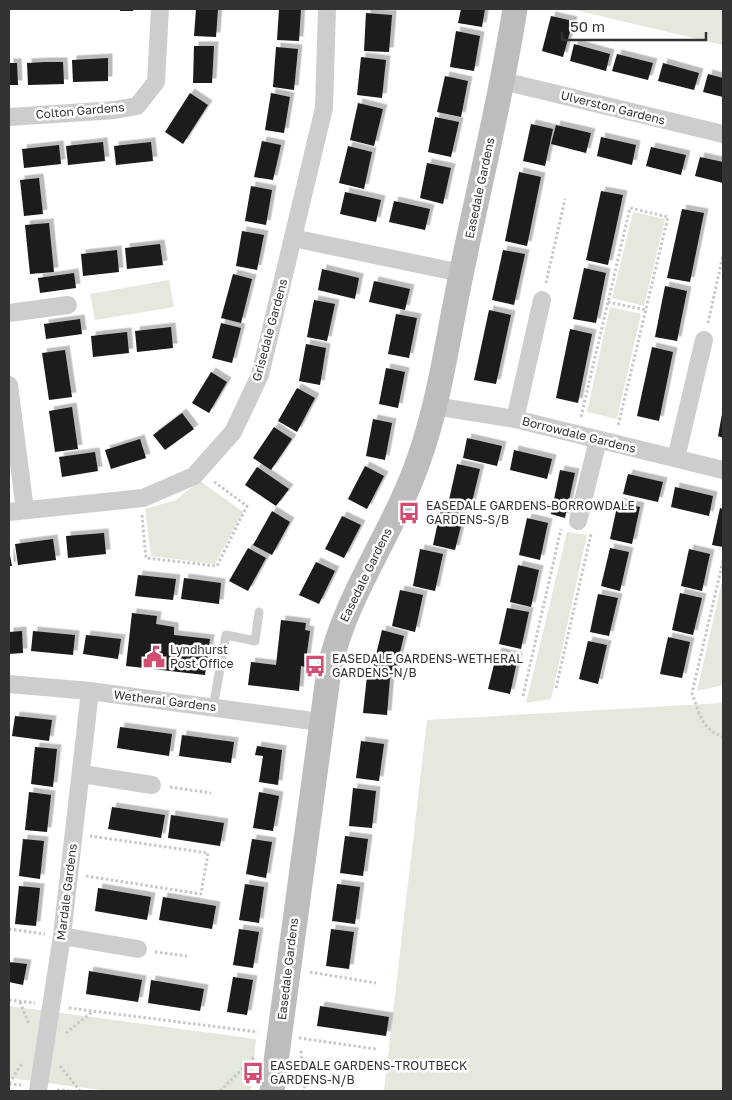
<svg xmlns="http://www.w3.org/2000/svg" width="732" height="1100" font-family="'Golos Text',sans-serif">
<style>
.green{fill:#e4e8dd}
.building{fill:#1a1a1a;filter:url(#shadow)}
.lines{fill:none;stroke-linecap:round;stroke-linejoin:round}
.path{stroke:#c7c7c7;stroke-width:3;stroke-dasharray:2.5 2.5;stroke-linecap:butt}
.lane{stroke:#cdcdcd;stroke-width:9}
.street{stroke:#cdcdcd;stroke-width:18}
.secondary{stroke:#bdbdbd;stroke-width:25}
.labels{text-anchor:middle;stroke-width:5;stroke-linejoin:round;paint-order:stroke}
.street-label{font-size:12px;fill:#333;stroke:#fff}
.poi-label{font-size:12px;fill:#333;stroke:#fff;text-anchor:start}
</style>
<defs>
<filter id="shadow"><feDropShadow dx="4.5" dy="-4.5" stdDeviation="0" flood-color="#0004"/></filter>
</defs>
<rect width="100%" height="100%" fill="#fff"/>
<g class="green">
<polygon points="571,9 723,9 723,45"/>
<polygon points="633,212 665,219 644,306 612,298"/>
<polygon points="169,280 174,307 95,320 90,294"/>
<polygon points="610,307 641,314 617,419 587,412"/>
<polygon points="200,481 243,512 215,564 151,556 145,509 176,500"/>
<polygon points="567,532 587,535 551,699 526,703"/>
<polygon points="723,577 723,685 697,691"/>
<polygon points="723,703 723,1091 384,1091 427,720"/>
<polygon points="9,1006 256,1039 251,1091 109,1091 9,1078"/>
</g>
<g class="building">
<rect x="120" y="9" width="13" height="2"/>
<polygon points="196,9 218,9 216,37 194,36"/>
<polygon points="279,9 301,9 299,41 277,40"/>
<polygon points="461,9 485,9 482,27 458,23"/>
<polygon points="366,13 392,15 389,52 364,51"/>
<polygon points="551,16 573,21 563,57 542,51"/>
<polygon points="456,31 480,36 474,71 450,67"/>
<polygon points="574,44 610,54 606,71 570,61"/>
<polygon points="194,46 214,46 212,83 193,83"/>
<polygon points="276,47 298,49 294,90 273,87"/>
<polygon points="617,54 653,63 648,80 612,71"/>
<polygon points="361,57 386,60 382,98 357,95"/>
<polygon points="108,58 108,81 73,82 72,60"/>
<polygon points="45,62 63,62 64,84 28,85 27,63"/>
<polygon points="9,63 17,63 18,85 9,85"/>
<polygon points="663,63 699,73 694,90 658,81"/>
<polygon points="708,74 723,78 723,97 703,92"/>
<polygon points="445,76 468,81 461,117 437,112"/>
<polygon points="190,93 208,105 183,144 165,132"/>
<polygon points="271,93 290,97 284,133 265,130"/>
<polygon points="358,103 383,109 374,146 350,140"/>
<polygon points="435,117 459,122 451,157 428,152"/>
<polygon points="531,124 553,129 545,166 523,161"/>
<polygon points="556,125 591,133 586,153 551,144"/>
<polygon points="601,137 636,145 632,165 597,156"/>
<polygon points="262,141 281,145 273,180 254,177"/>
<polygon points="103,142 105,161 68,165 66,146"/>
<polygon points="151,142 153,161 116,165 114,146"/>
<polygon points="59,145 61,164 24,168 22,149"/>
<polygon points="348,146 372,152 364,189 339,183"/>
<polygon points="651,147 686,155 681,175 646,166"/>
<polygon points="700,157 723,162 723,183 695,176"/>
<polygon points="427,163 451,168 443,204 420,198"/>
<polygon points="519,172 541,177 527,246 505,241"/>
<polygon points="39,178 43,214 24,216 20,180"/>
<polygon points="251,186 272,190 266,225 245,221"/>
<polygon points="601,191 623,195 608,265 586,260"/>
<polygon points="345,192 381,200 376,222 340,214"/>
<polygon points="394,201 430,209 425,230 389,222"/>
<polygon points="682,209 704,213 690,282 667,278"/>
<polygon points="49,223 54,272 30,274 25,225"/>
<polygon points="242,231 264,235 257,270 236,266"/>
<polygon points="160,244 163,265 127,269 125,248"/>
<polygon points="117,250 119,272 83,276 81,254"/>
<polygon points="503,250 525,254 514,305 492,300"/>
<polygon points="584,268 606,273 596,323 573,319"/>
<polygon points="322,269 359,278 355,299 318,290"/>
<polygon points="74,273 76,288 40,293 38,278"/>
<polygon points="233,274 252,279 241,323 221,318"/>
<polygon points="374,281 410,289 405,310 369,302"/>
<polygon points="665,286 687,291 677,341 655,337"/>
<polygon points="314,300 335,304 327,341 307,337"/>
<polygon points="489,310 511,315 496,384 474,380"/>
<polygon points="396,314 417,318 409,358 388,354"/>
<polygon points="80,319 82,334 46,339 44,324"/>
<polygon points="221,323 241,328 232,363 212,358"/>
<polygon points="171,327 173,348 137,352 135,331"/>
<polygon points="570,329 592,334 578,403 556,398"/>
<polygon points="127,332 129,353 93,357 91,336"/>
<polygon points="306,344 326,348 320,385 299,381"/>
<polygon points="652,347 673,352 659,421 637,416"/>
<polygon points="65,350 72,397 49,400 42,353"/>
<polygon points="386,368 405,372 398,408 379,404"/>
<polygon points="211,372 227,382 209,413 192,403"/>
<polygon points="297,388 315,398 297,432 278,421"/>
<polygon points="72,407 78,449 55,452 49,411"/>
<polygon points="182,413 194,429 165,450 153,435"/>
<polygon points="722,414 723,414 723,438 718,436"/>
<polygon points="373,419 392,423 385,460 366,456"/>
<polygon points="274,427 292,439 271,470 253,458"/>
<polygon points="467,438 502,446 497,466 463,458"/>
<polygon points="140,439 146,458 111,469 105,450"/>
<polygon points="514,450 552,459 547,479 510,470"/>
<polygon points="95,452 98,471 62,477 59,457"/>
<polygon points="457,464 480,469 471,506 449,500"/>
<polygon points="365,466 384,476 367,509 348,499"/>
<polygon points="257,467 289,489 276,506 245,485"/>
<polygon points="560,470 575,473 565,518 551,514"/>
<polygon points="628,474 663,482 658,502 623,494"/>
<polygon points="675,487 713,496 709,516 671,507"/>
<polygon points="618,502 640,507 632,544 610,539"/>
<polygon points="441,508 464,514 455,550 433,545"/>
<polygon points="720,508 723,509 723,547 712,545"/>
<polygon points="272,511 290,522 272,555 253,545"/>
<polygon points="342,516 361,525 344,558 325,549"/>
<polygon points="527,518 548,523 540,560 519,555"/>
<polygon points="104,533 106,554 68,558 66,536"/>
<polygon points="53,539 56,560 18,565 15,544"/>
<polygon points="248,548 266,558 248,591 229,581"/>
<polygon points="610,548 629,552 620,591 601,586"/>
<polygon points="420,549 443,554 435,591 413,586"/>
<polygon points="689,549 710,554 702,591 681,586"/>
<polygon points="9,550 12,566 9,566"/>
<polygon points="316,562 335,571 319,604 299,595"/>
<polygon points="518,565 539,570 531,607 510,602"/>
<polygon points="138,575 176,579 173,600 135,596"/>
<polygon points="184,578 221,583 219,604 181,599"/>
<polygon points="400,590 423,595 415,632 392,626"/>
<polygon points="680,593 702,598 693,635 672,630"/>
<polygon points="598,594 618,598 609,636 590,632"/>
<polygon points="507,608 529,612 521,649 499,644"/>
<polygon points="132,613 157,616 156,624 174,627 174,635 210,639 205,675 126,666"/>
<polygon points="281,620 306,623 305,630 310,631 305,667 301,666 299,691 248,685 251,662 276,665"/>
<polygon points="382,630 404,636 395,672 373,667"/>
<polygon points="22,631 23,653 9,654 9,632"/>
<polygon points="33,631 75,635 73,655 31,651"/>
<polygon points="86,635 121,639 118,659 83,654"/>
<polygon points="668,637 690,642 682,678 660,674"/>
<polygon points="588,641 607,645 598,684 579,679"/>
<polygon points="497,652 518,657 510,694 488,689"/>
<polygon points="367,676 390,678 387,715 363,713"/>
<polygon points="15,716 52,720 49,741 12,736"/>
<polygon points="120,727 172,734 169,756 117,748"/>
<polygon points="182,735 234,742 231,763 179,756"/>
<polygon points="361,741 384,744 379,781 356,778"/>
<polygon points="257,746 282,750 278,785 259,782 263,756 255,755"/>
<polygon points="35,747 57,749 53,787 31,784"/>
<polygon points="353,788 376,791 372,828 349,826"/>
<polygon points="29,792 51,795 47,832 25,830"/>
<polygon points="259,792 279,796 273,831 253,828"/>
<polygon points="112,807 165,815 161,838 108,829"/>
<polygon points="171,815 224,823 220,846 168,838"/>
<polygon points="345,836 368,839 363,876 340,873"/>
<polygon points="23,839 44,841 40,879 19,876"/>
<polygon points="252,839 272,842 266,878 246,874"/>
<polygon points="245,884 264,887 259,923 239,920"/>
<polygon points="337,884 360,887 355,924 332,921"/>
<polygon points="19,886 40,888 36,926 15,924"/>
<polygon points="98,888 151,897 147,920 95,911"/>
<polygon points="163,897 216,906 212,929 159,920"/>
<polygon points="239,929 259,932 253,968 233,965"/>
<polygon points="331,929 354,932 349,969 326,966"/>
<polygon points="9,962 27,964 23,985 9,982"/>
<polygon points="89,971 142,980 138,1002 86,994"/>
<polygon points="233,977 253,980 247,1015 227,1012"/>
<polygon points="151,980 204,989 200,1011 148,1003"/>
<polygon points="320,1006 389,1017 386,1036 317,1026"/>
</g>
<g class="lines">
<g class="path">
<polyline points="546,283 565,199"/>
<polyline points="608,302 646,310"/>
<polyline points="708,323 723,255"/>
<polyline points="581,417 630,208 668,217 618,426"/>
<polyline points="142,515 146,558 217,566 247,506 213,481"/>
<path d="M723,561L692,693C700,715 701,728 723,737"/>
<polyline points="556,688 591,534"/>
<polyline points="523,696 561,529"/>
<polyline points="170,787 211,793"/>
<polyline points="86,876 201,894 208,853 90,836"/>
<polyline points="9,929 45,934"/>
<polyline points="155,952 187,956"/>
<polyline points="310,972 376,983"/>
<polyline points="9,1000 35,1003"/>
<polyline points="20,1002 29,1024"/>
<polyline points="69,1008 258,1032"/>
<polyline points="66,1033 92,1012"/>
<polyline points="299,1038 376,1049"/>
<polyline points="301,1051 305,1091"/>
<polyline points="60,1066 80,1091"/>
<polyline points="9,1083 23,1062"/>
<polyline points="9,1084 21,1085"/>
<polyline points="57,1090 71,1091"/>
<polyline points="220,1091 254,1057"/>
</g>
<polyline class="lane" points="213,708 226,635 255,641 259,612"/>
<g class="street">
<polyline points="503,81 723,134"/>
<polyline points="9,117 115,110 137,106 156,82 160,9"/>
<polyline points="293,238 461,273"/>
<polyline points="9,313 68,305"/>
<polyline points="9,385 25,510"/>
<polyline points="434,406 515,419 723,470"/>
<polyline points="515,419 542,300"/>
<polyline points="676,458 704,340"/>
<polyline points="9,512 143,498 194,476 233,432 260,375 324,108 327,9"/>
<polyline points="578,521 598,440"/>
<polyline points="9,684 90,691 320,722"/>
<polyline points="82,774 152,785"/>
<polyline points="62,936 138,949"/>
<polyline points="38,1091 62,936 90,691"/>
</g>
<path class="secondary" d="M272,1091L329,670C346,593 394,532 419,459C440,400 448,336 461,275C479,186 501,98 515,9"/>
</g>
<defs>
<g id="bus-bare" transform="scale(1.725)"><path d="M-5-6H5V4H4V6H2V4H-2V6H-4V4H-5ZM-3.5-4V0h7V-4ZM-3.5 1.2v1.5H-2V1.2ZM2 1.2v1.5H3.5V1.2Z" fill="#d14d72" stroke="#fff" stroke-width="2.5" paint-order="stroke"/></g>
<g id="civic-bare" transform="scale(1.725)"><path d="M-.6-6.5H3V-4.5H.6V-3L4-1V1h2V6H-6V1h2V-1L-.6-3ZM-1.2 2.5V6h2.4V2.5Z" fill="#d14d72" stroke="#fff" stroke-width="2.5" paint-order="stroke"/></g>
</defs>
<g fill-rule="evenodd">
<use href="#bus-bare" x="409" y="513"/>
<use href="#civic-bare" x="154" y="657"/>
<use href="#bus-bare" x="315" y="666"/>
<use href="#bus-bare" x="253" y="1073"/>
</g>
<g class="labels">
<g class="street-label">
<text transform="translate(613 108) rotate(14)" y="4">Ulverston Gardens</text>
<text transform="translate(80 111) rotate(-5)" y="4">Colton Gardens</text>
<text transform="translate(480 188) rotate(-78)" y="4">Easedale Gardens</text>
<text transform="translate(270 330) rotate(-75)" y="4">Grisedale Gardens</text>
<text transform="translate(579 435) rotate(14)" y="4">Borrowdale Gardens</text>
<text transform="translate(366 575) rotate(-64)" y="4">Easedale Gardens</text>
<text transform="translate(165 701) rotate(7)" y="4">Wetheral Gardens</text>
<text transform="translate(67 892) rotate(-83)" y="4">Mardale Gardens</text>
<text transform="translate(288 969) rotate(-83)" y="4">Easedale Gardens</text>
</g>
<g class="poi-label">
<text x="426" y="510">EASEDALE GARDENS-BORROWDALE<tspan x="426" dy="14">GARDENS-S/B</tspan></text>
<text x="170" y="654">Lyndhurst<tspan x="170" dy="14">Post Office</tspan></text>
<text x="332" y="663">EASEDALE GARDENS-WETHERAL<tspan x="332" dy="14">GARDENS-N/B</tspan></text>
<text x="270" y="1070">EASEDALE GARDENS-TROUTBECK<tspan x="270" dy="14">GARDENS-N/B</tspan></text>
</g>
</g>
<rect width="732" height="1100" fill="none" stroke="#333333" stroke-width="20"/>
<path d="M562 32v8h144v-8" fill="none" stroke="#333333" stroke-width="2.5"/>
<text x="570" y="32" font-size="15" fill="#333333" stroke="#ffffff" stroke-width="4" paint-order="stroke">50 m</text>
</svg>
